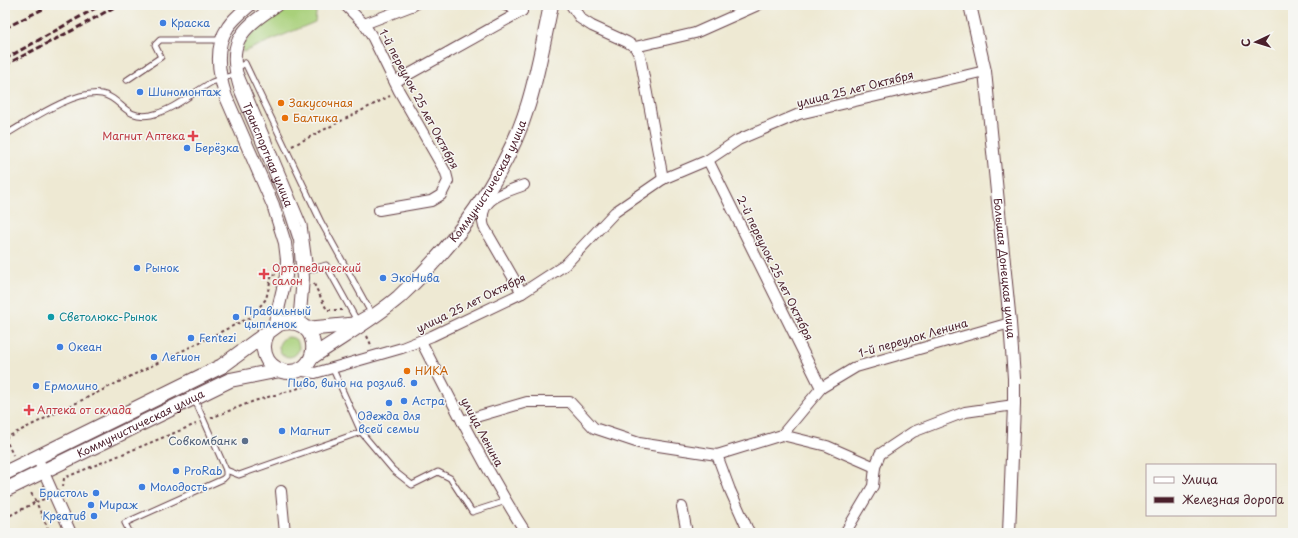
<svg xmlns="http://www.w3.org/2000/svg" width="1298" height="538" font-family="'Playpen Sans',sans-serif">
<style>
.green{fill:#a9d07a;stroke:#7a7852}
.lines{fill:none;stroke-linecap:round;stroke-linejoin:round}
.service-casing{stroke:#633d44;stroke-width:7}
.minor-casing{stroke:#633d44;stroke-width:12}
.tertiary-casing{stroke:#633d44;stroke-width:14}
.secondary-casing{stroke:#633d44;stroke-width:16}
.path{stroke:#633d44;stroke-width:2;stroke-dasharray:3 3;stroke-linecap:butt}
.service{stroke:#fff;stroke-width:5}
.minor{stroke:#fff;stroke-width:10}
.tertiary{stroke:#fff;stroke-width:12}
.secondary{stroke:#fff;stroke-width:14}
.rail{stroke:#4a1f2b;stroke-width:3;stroke-dasharray:6 3;stroke-linecap:butt}
.shop-dot{fill:#3f7fe0;stroke:#f6f6f2;stroke-width:1.5}
.food-dot{fill:#e8710a;stroke:#f6f6f2;stroke-width:1.5}
.health-dot{fill:#e0444e;stroke:#f6f6f2;stroke-width:1.5}
.culture-dot{fill:#0f9aa8;stroke:#f6f6f2;stroke-width:1.5}
.service-dot{fill:#5c6f8a;stroke:#f6f6f2;stroke-width:1.5}
.labels{text-anchor:middle;stroke-width:3;stroke-linejoin:round;paint-order:stroke}
.shop-label{font-size:11px;fill:#366cbe;stroke:#f6f6f2;text-anchor:start}
.street-label{font-size:11px;fill:#4a1f2b;stroke:#f6f6f2}
.food-label{font-size:11px;fill:#c56008;stroke:#f6f6f2;text-anchor:start}
.health-label{font-size:11px;fill:#be3a42;stroke:#f6f6f2;text-anchor:start}
.culture-label{font-size:11px;fill:#0d838f;stroke:#f6f6f2;text-anchor:start}
.service-label{font-size:11px;fill:#4e5e75;stroke:#f6f6f2;text-anchor:end}
</style>
<rect width="100%" height="100%" fill="#f6f6f2"/>
<filter id="ink" filterUnits="userSpaceOnUse"><feTurbulence type="fractalNoise" baseFrequency=".025" numOctaves="2"/><feDisplacementMap in="SourceGraphic" scale="8" xChannelSelector="R" yChannelSelector="G"/><feConvolveMatrix kernelMatrix="1 2 1 2 8 2 1 2 1" color-interpolation-filters="sRGB"/></filter>
<filter id="wash" filterUnits="userSpaceOnUse"><feTurbulence type="fractalNoise" baseFrequency=".012" numOctaves="4" result="noise"/><feDisplacementMap in="SourceGraphic" scale="16" xChannelSelector="R" yChannelSelector="G"/><feGaussianBlur stdDeviation="0.9" result="paint"/><feColorMatrix in="noise" values="0 0 0 0 0 0 0 0 0 0 0 0 0 0 0 0 0 1.4 0 .05"/><feComposite in="paint" operator="in"/></filter>
<g filter="url(#wash)">
<rect width="100%" height="100%" fill="#eee9d3"/>
<g class="green">
<path d="M294,5H317L315,22L243,52L241,48C256,25 272,18 294,5Z"/>
<circle cx="289" cy="347" r="10"/>
</g>
</g>
<g filter="url(#ink)">
<g class="lines">
<g class="service-casing">
<g id="service">
<polygon points="245,63 321,222 370,311 356,319 326,265 310,270 304,225 238,68"/>
<polyline points="127,80 161,57 155,45 160,40 222,40"/>
<path d="M5,135C29,121 75,89 102,94C122,98 124,120 151,115C174,110 192,93 212,82C220,79 228,77 235,74"/>
<polyline points="332,367 361,432 393,470 412,485 438,472 450,478 472,512 506,501"/>
<polyline points="226,470 239,475 361,432"/>
<polyline points="130,533 125,523 223,479 226,476 226,470 194,398"/>
</g>
</g>
<g class="minor-casing">
<g id="minor">
<polyline points="345,5 364,24 373,38 399,91 446,173 448,181 441,195 431,201 379,210"/>
<polyline points="505,5 522,11"/>
<polyline points="571,5 581,19 592,26 627,42 635,47 640,56 663,179"/>
<polyline points="364,24 414,5"/>
<polyline points="635,47 695,33 758,5"/>
<polyline points="395,82 522,11"/>
<polyline points="708,160 821,388"/>
<path d="M522,293L484,227C476,198 504,193 524,185"/>
<path d="M421,341C454,406 487,472 526,533"/>
<polyline points="298,370 315,373 402,348 432,336 522,293 565,265 615,212 663,179 708,160 738,140 799,114 985,71"/>
<polyline points="462,421 527,402 570,402 594,428 639,443 717,455 782,435 821,388 856,367 1010,323"/>
<polyline points="782,435 827,446 875,467"/>
<polyline points="717,455 730,490 747,528 750,533"/>
<polyline points="37,457 71,533"/>
<polyline points="281,491 285,533"/>
<polyline points="682,507 687,533"/>
<polyline points="845,533 873,486 875,467 880,454 913,432 965,412 1014,405"/>
</g>
</g>
<g class="tertiary-casing">
<g id="tertiary">
<path d="M250,5C242,12 234,18 228,27C214,47 219,76 226,97L273,205L285,243L287,260L286,276L274,326"/>
<path id="s1" d="M277,5C238,31 226,43 241,91L287,200L300,240L303,278L299,324"/>
<path id="s2" d="M970,5L985,71L1010,323L1014,378V405L1009,533"/>
</g>
</g>
<g class="secondary-casing">
<g id="secondary">
<polyline points="306,329 359,324"/>
<path id="s3" d="M312,357C341,337 372,320 399,297C454,246 506,177 528,105C538,73 544,39 551,5"/>
<path d="M5,473L222,366L279,324C319,311 326,371 289,372C280,372 272,367 268,361C262,351 263,341 268,332"/>
<path id="s4" d="M5,490L230,380L280,370"/>
</g>
</g>
<g class="path">
<polyline points="292,146 390,96"/>
<polyline points="314,284 327,310 342,310"/>
<polyline points="367,336 372,347"/>
<polyline points="211,418 254,401 313,384"/>
<polyline points="5,438 251,317 266,299 272,274 276,275"/>
<polyline points="5,438 13,455"/>
<polyline points="63,487 64,478 196,424"/>
<polyline points="44,499 36,502 50,533"/>
<polyline points="5,518 36,502 30,491"/>
</g>
<use href="#service" class="service"/>
<use href="#minor" class="minor"/>
<use href="#tertiary" class="tertiary"/>
<use href="#secondary" class="secondary"/>
<g class="rail">
<polyline points="5,9 12,5"/>
<polyline points="5,28 51,5"/>
<polyline points="5,59 101,5"/>
<polyline points="5,65 75,29 118,5"/>
</g>
</g>
</g>
<g class="shop-dot">
<circle cx="163" cy="23" r="4"/>
<circle cx="140" cy="92" r="4"/>
<circle cx="187" cy="148" r="4"/>
<circle cx="137" cy="268" r="4"/>
<circle cx="383" cy="278" r="4"/>
<circle cx="236" cy="317" r="4"/>
<circle cx="191" cy="338" r="4"/>
<circle cx="60" cy="347" r="4"/>
<circle cx="154" cy="357" r="4"/>
<circle cx="414" cy="383" r="4"/>
<circle cx="36" cy="386" r="4"/>
<circle cx="404" cy="401" r="4"/>
<circle cx="389" cy="403" r="4"/>
<circle cx="282" cy="431" r="4"/>
<circle cx="176" cy="471" r="4"/>
<circle cx="142" cy="487" r="4"/>
<circle cx="96" cy="493" r="4"/>
<circle cx="91" cy="505" r="4"/>
<circle cx="94" cy="516" r="4"/>
</g>
<g class="food-dot">
<circle cx="281" cy="103" r="4"/>
<circle cx="285" cy="118" r="4"/>
<circle cx="407" cy="371" r="4"/>
</g>
<g class="health-dot">
<path d="M191 130h4v4h4v4h-4v4h-4v-4h-4v-4h4z"/>
<path d="M262 268h4v4h4v4h-4v4h-4v-4h-4v-4h4z"/>
<path d="M27 404h4v4h4v4h-4v4h-4v-4h-4v-4h4z"/>
</g>
<circle class="culture-dot" cx="51" cy="317" r="4"/>
<circle class="service-dot" cx="245" cy="441" r="4"/>
<g class="labels">
<g class="shop-label">
<text x="171" y="27">Краска</text>
<text x="148" y="96">Шиномонтаж</text>
<text x="195" y="152">Берёзка</text>
<text x="145" y="272">Рынок</text>
<text x="391" y="282">ЭкоНива</text>
<text x="244" y="315">Правильный<tspan x="244" dy="13">цыпленок</tspan></text>
<text x="199" y="342">Fentezi</text>
<text x="68" y="351">Океан</text>
<text x="162" y="361">Легион</text>
<text x="406" y="387" text-anchor="end">Пиво, вино на розлив.</text>
<text x="44" y="390">Ермолино</text>
<text x="412" y="405">Астра</text>
<text x="389" y="420" text-anchor="middle">Одежда для<tspan x="389" dy="13">всей семьи</tspan></text>
<text x="290" y="435">Магнит</text>
<text x="184" y="475">ProRab</text>
<text x="150" y="491">Молодость</text>
<text x="88" y="497" text-anchor="end">Бристоль</text>
<text x="99" y="509">Мираж</text>
<text x="86" y="520" text-anchor="end">Креатив</text>
</g>
<g class="street-label">
<text transform="translate(855 89) rotate(-14)" y="4">улица 25 лет Октября</text>
<text transform="translate(419 99) rotate(62)" y="4">1-й переулок 25 лет Октября</text>
<text dy="4" stroke="none"><textPath href="#s1" startOffset="174">Транспортная улица</textPath></text>
<text dy="4" stroke="none"><textPath href="#s3" startOffset="253">Коммунистическая улица</textPath></text>
<text transform="translate(775 268) rotate(64)" y="4">2-й переулок 25 лет Октября</text>
<text dy="4" stroke="none"><textPath href="#s2" startOffset="266">Большая Донецкая улица</textPath></text>
<text transform="translate(471 303) rotate(-26)" y="4">улица 25 лет Октября</text>
<text transform="translate(913 338) rotate(-16)" y="4">1-й переулок Ленина</text>
<text dy="4" stroke="none"><textPath href="#s4" startOffset="151">Коммунистическая улица</textPath></text>
<text transform="translate(482 432) rotate(62)" y="4">улица Ленина</text>
</g>
<g class="food-label">
<text x="289" y="107">Закусочная</text>
<text x="293" y="122">Балтика</text>
<text x="415" y="375">НИКА</text>
</g>
<g class="health-label">
<text x="185" y="140" text-anchor="end">Магнит Аптека</text>
<text x="272" y="272">Ортопедический<tspan x="272" dy="13">салон</tspan></text>
<text x="37" y="414">Аптека от склада</text>
</g>
<g class="culture-label">
<text x="59" y="321">Светолюкс-Рынок</text>
</g>
<g class="service-label">
<text x="237" y="445">Совкомбанк</text>
</g>
</g>
<rect width="1298" height="538" fill="none" stroke="#f6f6f2" stroke-width="20"/>
<rect x="1146" y="464" width="130" height="52" fill="#f6f6f2" stroke="#b1a0a2"/>
<rect x="1154" y="477" width="20" height="6" fill="#ffffff" stroke="#b1a0a2"/>
<text x="1182" y="484" font-size="12" fill="#4a1f2b">Улица</text>
<rect x="1154" y="497" width="20" height="6" fill="#4a1f2b" stroke="#b1a0a2"/>
<text x="1182" y="504" font-size="12" fill="#4a1f2b">Железная дорога</text>
<g transform="translate(1256 42) rotate(266)" stroke="#f6f6f2" stroke-width="3" paint-order="stroke">
<path d="M0-3L7 15L0 10L-7 15Z" fill="#4a1f2b"/>
<text y="-6" font-size="11" font-weight="bold" text-anchor="middle" fill="#4a1f2b">С</text>
</g>
</svg>
